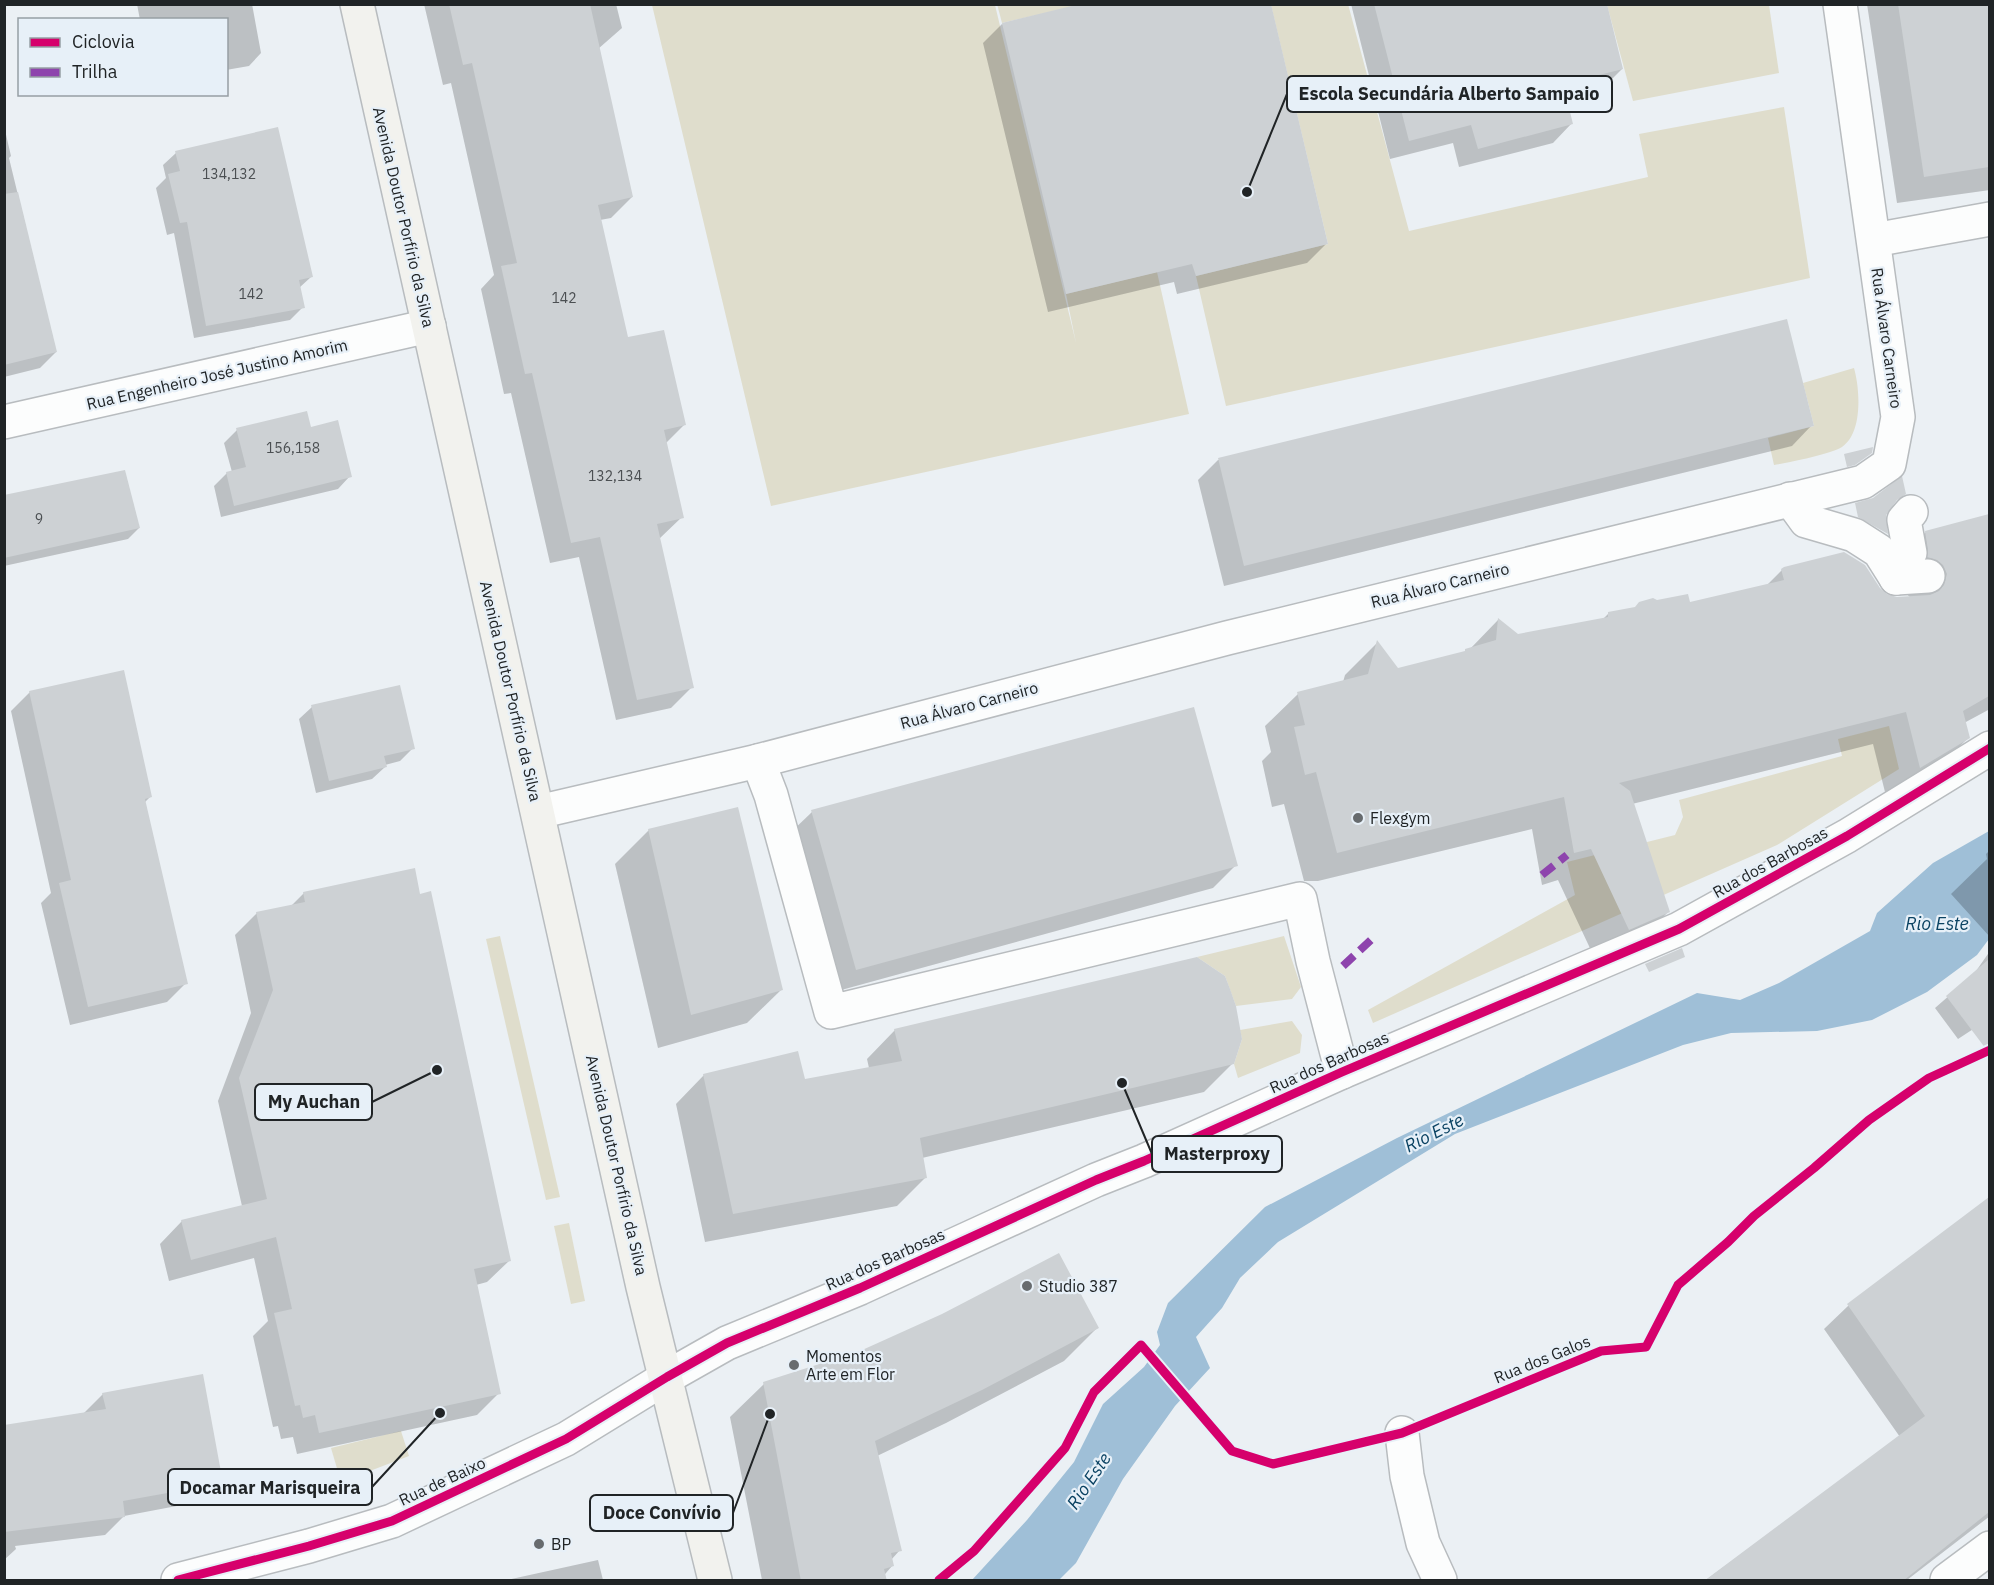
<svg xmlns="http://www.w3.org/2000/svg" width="1994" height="1585" font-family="'IBM Plex Sans',sans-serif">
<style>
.green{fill:#dfddcc}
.water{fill:#9fbfd7}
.shadow{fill:#0003}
.building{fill:#cdd1d4}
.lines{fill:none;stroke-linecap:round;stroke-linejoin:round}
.minor-casing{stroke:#b8bcbf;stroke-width:36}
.tertiary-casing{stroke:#b8bcbf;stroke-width:36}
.secondary-casing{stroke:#b8bcbf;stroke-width:36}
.minor{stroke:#fcfdfd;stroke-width:33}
.tertiary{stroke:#fcfdfd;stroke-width:33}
.secondary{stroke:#f2f2ee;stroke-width:33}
.quiet{stroke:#8e44ad;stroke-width:8;stroke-dasharray:15 8;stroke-linecap:butt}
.cycleway-casing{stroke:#e7f0f8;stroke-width:13}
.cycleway{stroke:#d6006c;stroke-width:9}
.poi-dot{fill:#676b6e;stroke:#e7f0f8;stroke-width:2}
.labels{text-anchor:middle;stroke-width:4.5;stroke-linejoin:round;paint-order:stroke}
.number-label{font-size:14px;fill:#4b4f52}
.street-label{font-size:16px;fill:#202426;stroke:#e7f0f8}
.poi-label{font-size:16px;fill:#202426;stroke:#e7f0f8;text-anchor:start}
.water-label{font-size:18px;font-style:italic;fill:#0a4262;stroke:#e7f0f8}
.leader{fill:none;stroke:#202426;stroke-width:2}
.callout-dot{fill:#202426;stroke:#e7f0f8;stroke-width:2}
.callout{fill:#e7f0f8;stroke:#202426;stroke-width:2}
.callout-label{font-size:18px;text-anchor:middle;font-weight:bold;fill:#202426}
</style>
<rect width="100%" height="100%" fill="#ebf0f4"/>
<g class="green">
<polygon points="997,4 1080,5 1002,23"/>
<polygon points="1348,4 1409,231 1648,177 1639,134 1784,107 1810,278 1226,406 1196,276 1328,244 1271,5"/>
<polygon points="652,5 995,5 1076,343 1066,294 1157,272 1189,414 771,506"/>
<polygon points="1607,5 1769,5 1779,73 1633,101"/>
<path d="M1854,368C1860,389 1863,433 1842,447C1831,454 1787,463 1774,465L1768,438L1814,426L1803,383Z"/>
<polygon points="1889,726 1899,769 1777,845 1373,1023 1368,1010 1575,895 1567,862 1675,835 1683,817 1679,800 1842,756 1838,739"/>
<polygon points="500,936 560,1197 546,1200 486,939"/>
<polygon points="1284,936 1301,987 1292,999 1236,1006 1225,976 1197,957"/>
<polygon points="1292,1021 1302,1035 1300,1053 1238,1078 1234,1064 1242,1039 1240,1030"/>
<polygon points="569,1223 585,1301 571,1304 554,1226"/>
<polygon points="401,1431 409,1456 341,1482 331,1448"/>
</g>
<polygon class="water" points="1989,831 1989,939 1977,955 1927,992 1872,1020 1817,1031 1731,1033 1683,1045 1455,1134 1278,1242 1240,1278 1222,1308 1196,1337 1210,1368 1175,1406 1123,1479 1076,1563 1059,1580 972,1580 1027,1520 1074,1462 1103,1404 1144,1367 1160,1345 1157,1332 1168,1303 1265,1207 1397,1138 1697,993 1740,1000 1779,983 1870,931 1877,913 1933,863"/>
<g class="shadow">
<polygon points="137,4 252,4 261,53 249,66 226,70 226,20 140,20"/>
<polygon points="424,4 616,4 622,28 598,49 632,197 611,218 600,220 627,339 685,424 665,444 682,517 659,539 692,687 671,708 616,720 579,557 550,563 511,393 504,394 481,289 494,275 451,83 443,85"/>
<polygon points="1351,4 1605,4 1622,69 1603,88 1565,97 1572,123 1553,143 1459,167 1453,143 1390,159"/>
<polygon points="1867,4 1990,4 1990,190 1897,203"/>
<polygon points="1002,24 1326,244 1307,263 1177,294 1174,282 1048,312 983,43"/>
<polygon points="4,126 11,156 9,158 56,352 40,368 4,377"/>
<polygon points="176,153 311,277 299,288 303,307 290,320 194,338 174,233 167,235 156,188 166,178 163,165"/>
<polygon points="1812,425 1792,446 1224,586 1198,480 1218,460"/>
<polygon points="310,429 350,476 338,489 221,517 214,486 227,473 232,472 224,443 237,430"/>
<polygon points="4,496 139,528 128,539 4,566"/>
<polygon points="1990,516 1990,709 1964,723 1968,738 1935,771 1887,800 1873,744 1632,804 1668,912 1636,945 1596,961 1558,880 1542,885 1532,829 1318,881 1304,881 1284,804 1272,807 1262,761 1271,752 1265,726 1298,694 1343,682 1345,675 1377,643 1397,670 1462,654 1470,649 1498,620 1517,636 1602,620 1608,614 1689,604 1766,586 1782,570 1879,589 1886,596 1897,598 1910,597 1904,592 1893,565 1926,532"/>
<polygon points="30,692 151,796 144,803 186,983 167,1002 70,1025 41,903 51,893 11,711"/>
<polygon points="312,707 413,748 400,761 385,765 385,767 372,779 316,793 299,719"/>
<polygon points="812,812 1236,865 1213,888 834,992 789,834"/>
<polygon points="649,830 781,990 747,1023 658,1048 615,864"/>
<polygon points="1990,850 1990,937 1951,894 1987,859 1986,854"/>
<polygon points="304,893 510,1260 487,1282 476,1285 499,1393 477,1415 297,1454 293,1437 281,1439 278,1426 273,1427 253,1336 268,1321 254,1258 169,1281 160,1244 182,1221 242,1206 218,1101 251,1013 235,935 257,913 291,906"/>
<polygon points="1990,951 1990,1018 1958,1039 1935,1008 1974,974"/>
<polygon points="895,1030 1233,1063 1204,1092 922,1158 925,1178 897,1206 705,1242 676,1104 704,1075 804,1081 869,1068 867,1059"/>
<polygon points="1990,1199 1990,1516 1907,1580 1706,1580 1900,1437 1824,1329 1848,1306"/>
<polygon points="1097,1328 1064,1361 946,1423 877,1456 900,1550 891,1560 892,1566 880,1580 762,1580 730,1417 764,1384"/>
<polygon points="103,1394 222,1482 203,1501 124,1516 105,1535 15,1546 16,1549 4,1560 4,1427 84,1413"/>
<polygon points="598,1560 603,1580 507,1580"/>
</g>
<g class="building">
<polygon points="449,4 590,4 633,197 598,205 628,337 664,330 686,425 664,430 684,518 657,524 694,688 637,700 600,537 571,543 532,373 525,374 501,266 517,263 472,63 463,65"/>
<polygon points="1080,4 1271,4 1328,244 1196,276 1192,264 1066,294 1002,23"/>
<polygon points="1374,4 1607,4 1623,69 1563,84 1573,124 1478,149 1471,125 1409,141"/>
<polygon points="1898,4 1989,4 1989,167 1924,177"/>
<polygon points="278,127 313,277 299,280 305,308 206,326 187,222 180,223 168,174 180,171 175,151"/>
<polygon points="18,192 57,352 4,365 4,194"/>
<polygon points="1787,319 1814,426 1244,566 1218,458"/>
<polygon points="307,411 311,427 338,420 352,477 234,506 226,472 246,467 236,428"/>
<polygon points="1873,447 1872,453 1855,465 1847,467 1844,454"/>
<polygon points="125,470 140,528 4,558 4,495"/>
<polygon points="1902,476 1906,494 1897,500 1886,515 1888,534 1858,517 1855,503 1873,498"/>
<polygon points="1989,514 1989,696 1963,711 1970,738 1920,768 1906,712 1619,783 1630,791 1670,912 1629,930 1591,849 1574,853 1564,797 1337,853 1316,772 1305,775 1294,727 1305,725 1297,692 1368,674 1377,640 1398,668 1465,651 1465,649 1496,640 1498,618 1518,634 1608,617 1608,612 1635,607 1639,602 1653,598 1657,600 1688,594 1690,602 1784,580 1781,569 1784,567 1844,552 1865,565 1880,588 1887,594 1897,597 1930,595 1939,591 1944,585 1947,574 1943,565 1937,560 1927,557 1928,550 1925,531"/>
<polygon points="124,670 152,797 145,799 188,984 88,1007 59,883 71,880 29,691"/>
<polygon points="400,685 415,749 384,756 387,767 329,781 311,705"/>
<polygon points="1194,707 1238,866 856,970 811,810"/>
<polygon points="738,807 783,990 691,1015 648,829"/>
<polygon points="415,868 420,894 431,891 511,1261 474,1269 501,1394 319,1433 315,1415 303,1418 300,1405 295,1406 274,1313 292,1309 276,1237 191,1260 181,1220 267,1199 239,1078 273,990 256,912 305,902 303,892"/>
<polygon points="1682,948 1685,957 1649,972 1645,964"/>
<polygon points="1197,957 1225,976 1230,989 1236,1006 1242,1039 1234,1064 920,1138 927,1178 733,1214 703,1074 798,1051 805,1079 902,1061 894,1029"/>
<polygon points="1989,959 1989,1053 1946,996"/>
<polygon points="1989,1197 1989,1512 1903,1581 1704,1581 1925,1416 1847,1304"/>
<polygon points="1059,1253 1099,1328 982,1390 875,1441 902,1551 891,1553 894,1566 884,1569 887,1581 801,1581 763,1382 860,1351 942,1314"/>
<polygon points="203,1374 223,1483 123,1501 125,1517 4,1532 4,1425 106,1409 102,1393"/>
</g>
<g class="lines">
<g class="minor-casing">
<g id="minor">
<polyline points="1874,240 1990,219"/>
<polyline points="4,422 429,326"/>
<polyline points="1790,499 1806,521 1854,535 1879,551 1896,578 1928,576"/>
<polyline points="1896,578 1910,553 1904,520 1911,512"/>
<polyline points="758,761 771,795 831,1012 1300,899 1313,961 1342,1072"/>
<polyline points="538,812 758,761 1227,638 1863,482 1889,464 1898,417 1840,4"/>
<polyline points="667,1377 727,1343 860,1288 1096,1180 1144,1161 1342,1072 1679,929 1847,836 1990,748"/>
<polyline points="1402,1433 1407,1476 1423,1543 1440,1580"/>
<polyline points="1947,1580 1990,1548"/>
</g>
</g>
<g class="tertiary-casing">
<polyline id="tertiary" points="178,1580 309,1546 392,1521 566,1439 667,1377"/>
</g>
<g class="secondary-casing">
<polyline id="secondary" points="357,4 643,1287 715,1580"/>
</g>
<use href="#minor" class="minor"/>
<use href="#tertiary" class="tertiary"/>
<use href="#secondary" class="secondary"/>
<g class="quiet">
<polyline points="1542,875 1567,855"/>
<polyline points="1343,966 1373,938"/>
</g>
<g class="cycleway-casing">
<g id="cycleway">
<polyline points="178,1580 309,1546 392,1521 566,1439 667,1377 727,1343 860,1288 1096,1180 1144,1161 1342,1072 1679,929 1847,836 1990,748"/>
<polyline points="939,1580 974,1551 1065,1448 1094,1392 1141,1345 1232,1451 1273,1464 1402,1433 1601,1351 1646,1347 1678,1285 1728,1242 1754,1216 1814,1168 1869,1120 1929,1078 1990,1050"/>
</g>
</g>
<use href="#cycleway" class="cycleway"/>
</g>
<g class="poi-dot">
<circle cx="1358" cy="818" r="6"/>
<circle cx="1027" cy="1286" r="6"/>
<circle cx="794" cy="1365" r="6"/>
<circle cx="539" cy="1544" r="6"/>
</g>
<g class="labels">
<g class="number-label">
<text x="229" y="179">134,132</text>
<text x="251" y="299">142</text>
<text x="564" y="303">142</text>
<text x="293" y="453">156,158</text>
<text x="615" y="481">132,134</text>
<text x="39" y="524">9</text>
</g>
<g class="street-label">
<text transform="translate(404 217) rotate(77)" y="6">Avenida Doutor Porfírio da Silva</text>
<text transform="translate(1887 338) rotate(82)" y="6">Rua Álvaro Carneiro</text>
<text transform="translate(217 374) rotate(-13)" y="6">Rua Engenheiro José Justino Amorim</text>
<text transform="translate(1440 585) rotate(-14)" y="6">Rua Álvaro Carneiro</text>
<text transform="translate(511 691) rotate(77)" y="6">Avenida Doutor Porfírio da Silva</text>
<text transform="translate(969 705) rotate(-15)" y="6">Rua Álvaro Carneiro</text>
<text transform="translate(1770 862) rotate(-29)" y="6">Rua dos Barbosas</text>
<text transform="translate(1329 1062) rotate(-24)" y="6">Rua dos Barbosas</text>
<text transform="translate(617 1165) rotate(77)" y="6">Avenida Doutor Porfírio da Silva</text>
<text transform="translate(885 1259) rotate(-24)" y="6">Rua dos Barbosas</text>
<text transform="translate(1542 1359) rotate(-22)" y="6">Rua dos Galos</text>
<text transform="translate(442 1481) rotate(-25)" y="6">Rua de Baixo</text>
</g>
<g class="poi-label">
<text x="1370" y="824">Flexgym</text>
<text x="1039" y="1292">Studio 387</text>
<text x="806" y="1362">Momentos<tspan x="806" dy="18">Arte em Flor</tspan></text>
<text x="551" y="1550">BP</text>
</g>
<g class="water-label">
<text x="1937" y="930">Rio Este</text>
<text transform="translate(1434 1133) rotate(-27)" y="6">Rio Este</text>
<text transform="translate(1089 1481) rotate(-56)" y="6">Rio Este</text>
</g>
</g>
<path class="leader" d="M1247 192L1287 94M437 1070L372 1102M1122 1083L1152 1154M440 1413L372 1487M770 1414L733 1513"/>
<g class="callout-dot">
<circle cx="1247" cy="192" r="6"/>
<circle cx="437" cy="1070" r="6"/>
<circle cx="1122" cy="1083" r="6"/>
<circle cx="440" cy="1413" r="6"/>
<circle cx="770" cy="1414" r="6"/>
</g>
<g class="callout">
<rect x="1287" y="76" width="325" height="36" rx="6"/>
<rect x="255" y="1084" width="117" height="36" rx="6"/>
<rect x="1152" y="1136" width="130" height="36" rx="6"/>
<rect x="168" y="1469" width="204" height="36" rx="6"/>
<rect x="590" y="1495" width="143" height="36" rx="6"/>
</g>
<g class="callout-label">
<text x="1449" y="100">Escola Secundária Alberto Sampaio</text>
<text x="314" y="1108">My Auchan</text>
<text x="1217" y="1160">Masterproxy</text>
<text x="270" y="1494">Docamar Marisqueira</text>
<text x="662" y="1519">Doce Convívio</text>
</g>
<rect width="1994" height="1585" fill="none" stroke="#202426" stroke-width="12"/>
<rect x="18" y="18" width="210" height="78" fill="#e7f0f8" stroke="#979ea4" stroke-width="1.5"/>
<rect x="30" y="38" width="30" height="9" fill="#d6006c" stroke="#979ea4" stroke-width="1.5"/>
<text x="72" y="48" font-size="18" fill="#202426">Ciclovia</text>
<rect x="30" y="68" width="30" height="9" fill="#8e44ad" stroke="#979ea4" stroke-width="1.5"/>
<text x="72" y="78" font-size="18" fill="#202426">Trilha</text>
</svg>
